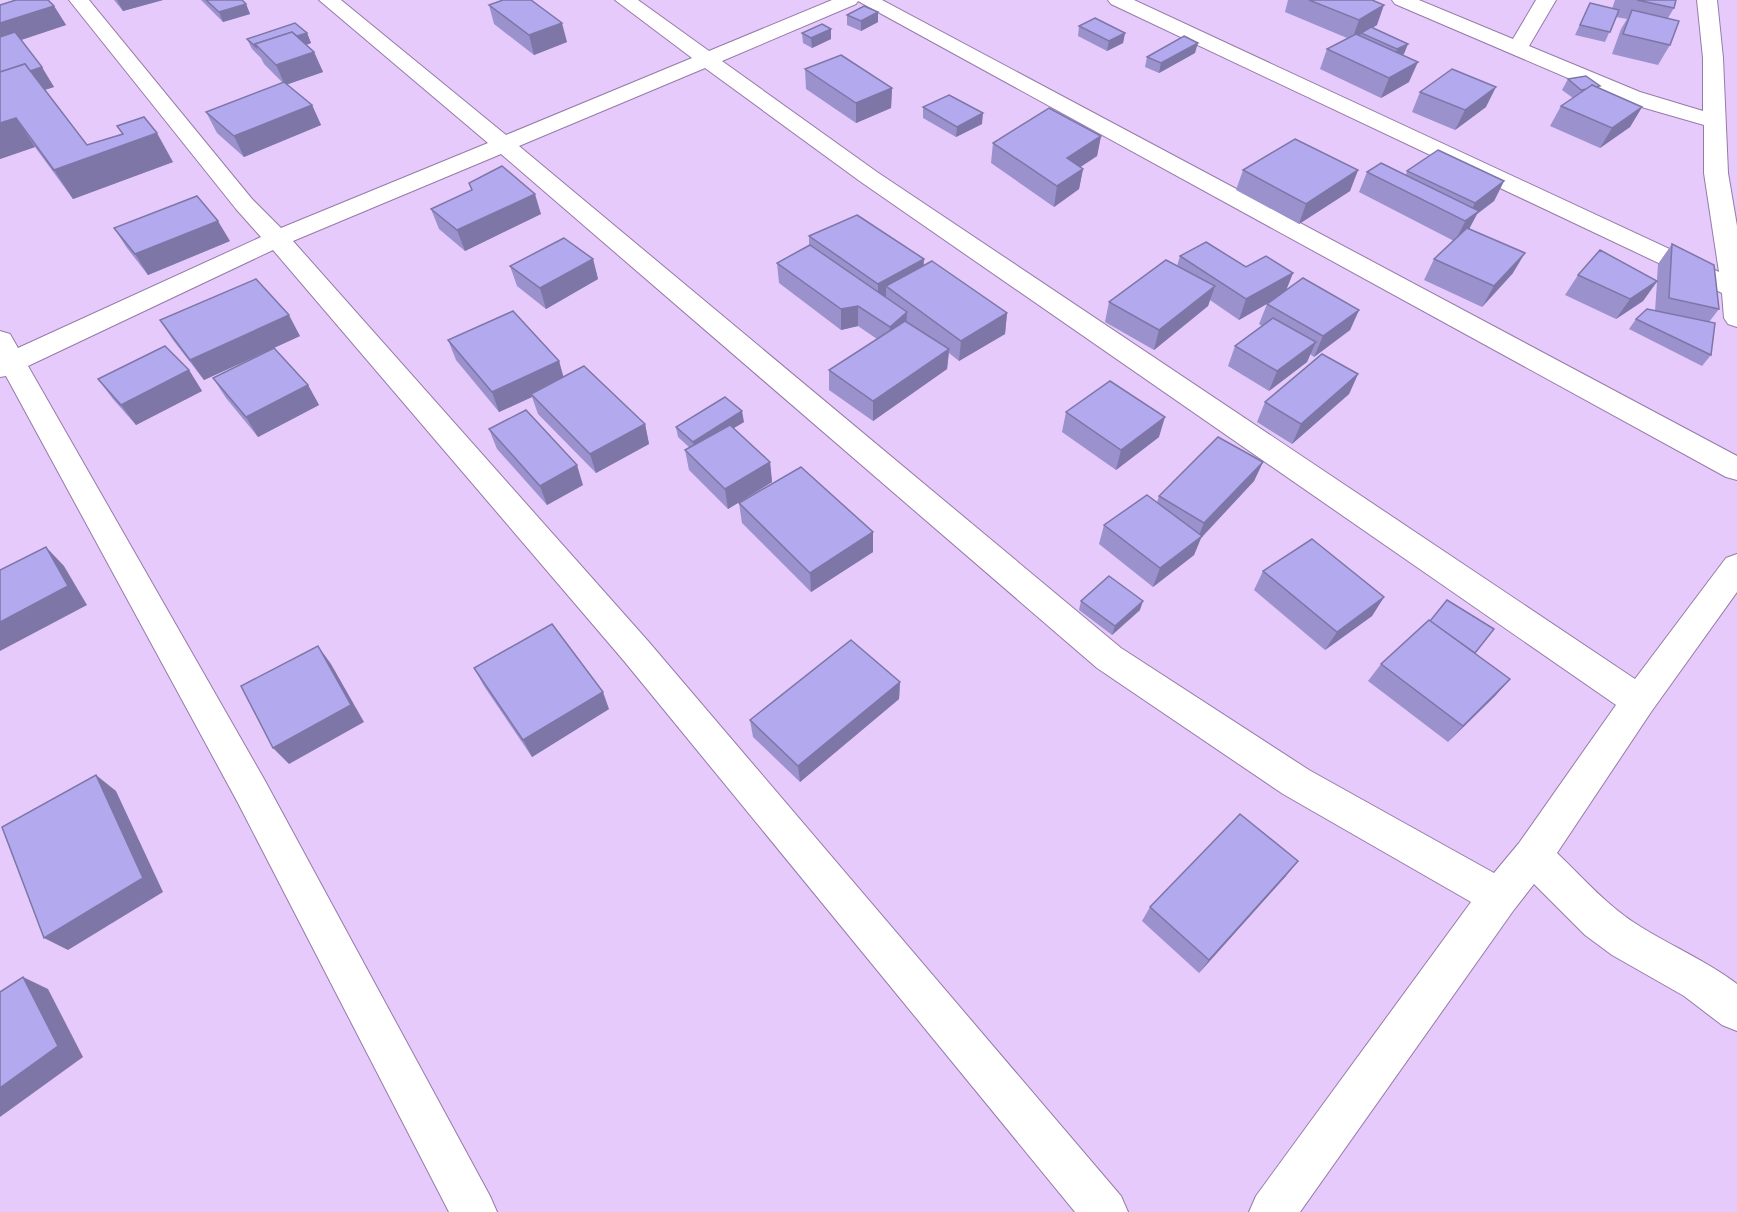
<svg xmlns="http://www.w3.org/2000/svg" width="1737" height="1212" font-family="'Open Sans',sans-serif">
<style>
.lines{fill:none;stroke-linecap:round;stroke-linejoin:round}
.minor-casing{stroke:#957ba8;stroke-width:2}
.minor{fill:#fff;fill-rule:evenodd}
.wall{fill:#9a91cd}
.shaded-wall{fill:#7d76a7}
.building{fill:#b3a9ee;stroke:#7d76a7;stroke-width:1.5}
</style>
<rect width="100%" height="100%" fill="#e7cafc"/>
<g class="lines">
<g class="minor-casing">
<g id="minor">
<path d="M69,0H89L252,199L281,228L488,143L319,0H341L506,135L692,58L615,0H638L709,51L832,0H882L1737,456V480L1726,477L858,1L856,4L722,61L877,172L1635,679L1726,558L1737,554V592L1651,712L1557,853C1584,879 1609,908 1641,927C1673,947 1707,961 1737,984V1031L1722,1025L1684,996L1612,955L1585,935L1534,884L1513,911L1300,1212H1249L1256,1196L1471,902L1283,794L1097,668L501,154L293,241L648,641L1121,1196L1128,1212H1075L624,661L273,250L28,366L264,779L490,1196L497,1212H449L238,803L6,376L0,377V331L10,334L18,348L261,237L236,209ZM705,68L861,182L1616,705L1519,843L1494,873L1309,770L1121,648L519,146Z"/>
<polygon points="1108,0 1134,0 1719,272 1704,173 1704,125 1624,102 1395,4 1392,0 1419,0 1513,39 1536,0 1556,0 1529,46 1640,92 1703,111 1703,58 1697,0 1717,0 1723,58 1728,173 1737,226 1737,327 1728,324 1724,318 1722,293 1111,4"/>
</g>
</g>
<use href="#minor" class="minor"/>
</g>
<g class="wall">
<polygon points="114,0 163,0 123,11"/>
<polygon points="201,0 242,0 246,4 250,14 223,22"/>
<polygon points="1288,0 1372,0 1377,25 1372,28 1404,54 1402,55 1409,82 1381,98 1320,69 1327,49 1347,38 1285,12"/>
<polygon points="1615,0 1676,0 1674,8 1668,18 1670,45 1658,65 1612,54 1621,29 1627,19 1616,17 1605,42 1575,35 1590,3 1612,9"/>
<polygon points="0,5 54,6 66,25 21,40 54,87 44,90 87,145 122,134 117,126 173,162 73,199 35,147 0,159"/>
<polygon points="489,5 567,42 534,55 494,24"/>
<polygon points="878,12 878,22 861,31 847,25 847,15"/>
<polygon points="1079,26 1125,33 1123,43 1107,51 1078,36"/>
<polygon points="307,33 311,43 306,45 314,52 323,72 286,85 312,105 321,125 244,157 217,133 206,112 283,83 264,64 261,58 252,49 247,39"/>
<polygon points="802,33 831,39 812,48 803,43"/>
<polygon points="1195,53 1159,73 1145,67 1147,57"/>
<polygon points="805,69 892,88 891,108 856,123 806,89"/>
<polygon points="1568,79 1599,88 1642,107 1630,127 1600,148 1550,126 1561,106 1573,98 1562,90"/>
<polygon points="1420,92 1486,107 1455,130 1412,112"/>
<polygon points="923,107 982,124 956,137 923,118"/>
<polygon points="1101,136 1097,156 1080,167 1083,169 1079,189 1054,207 991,163 993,143"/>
<polygon points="1243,170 1358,170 1350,191 1299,224 1236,190"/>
<polygon points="1407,171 1504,181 1494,201 1477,214 1469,229 1513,273 1482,307 1424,280 1434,259 1454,241 1359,192 1367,172 1406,175"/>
<polygon points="472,191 541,214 465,251 439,229 431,209"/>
<polygon points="114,228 230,241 148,275 127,248"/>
<polygon points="809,236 923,266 1007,313 1005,334 959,361 949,353 947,369 873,421 829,390 829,370 877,339 858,326 841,330 779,283 777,263 809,245"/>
<polygon points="1672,244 1719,309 1709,322 1711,355 1702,366 1629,329 1636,319 1655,311 1657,282 1643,301 1616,319 1565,295 1578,275 1657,280 1658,264"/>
<polygon points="1180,256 1246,267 1293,273 1286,290 1359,310 1350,330 1314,357 1310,354 1307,362 1269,391 1228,366 1235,346 1262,326 1259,324 1267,304 1239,320 1210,300 1208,306 1154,350 1105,322 1109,302 1177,266"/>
<polygon points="593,259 598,279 546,309 517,286 510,266"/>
<polygon points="160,320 300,336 204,380 173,340"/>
<polygon points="448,340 559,361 563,377 645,424 649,444 596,473 538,414 532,397 499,412 456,360"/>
<polygon points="189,370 202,391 136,425 113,399 98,379"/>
<polygon points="1358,374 1349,394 1292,444 1257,422 1265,402"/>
<polygon points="213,378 308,385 319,405 258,437 226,398"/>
<polygon points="1066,412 1159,437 1116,470 1062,432"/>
<polygon points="744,422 733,428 770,462 772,482 728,509 689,470 685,450 690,448 678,437 676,427"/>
<polygon points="489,429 583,485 547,505 497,449"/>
<polygon points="1263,462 1254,481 1201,538 1194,555 1153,587 1099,544 1104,525 1157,502 1159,496"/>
<polygon points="739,503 873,532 873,552 811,592 742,523"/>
<polygon points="1263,571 1384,597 1372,616 1325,650 1254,590"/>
<polygon points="1081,601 1140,610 1112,635 1079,610"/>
<polygon points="1475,653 1510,679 1495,696 1448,742 1368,681 1381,664"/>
<polygon points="474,668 609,709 532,757 484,686"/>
<polygon points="900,682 899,699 800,782 753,737 750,720"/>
<polygon points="1286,876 1199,973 1142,921 1150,907"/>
</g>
<g class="shaded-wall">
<polygon points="117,0 163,0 123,11"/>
<polygon points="246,4 250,14 223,22 219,12"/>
<polygon points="1384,5 1377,25 1362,34 1361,33 1360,35 1352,40 1359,20"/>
<polygon points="54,6 66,25 0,47 0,23"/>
<polygon points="878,12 878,22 861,31 861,21"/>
<polygon points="562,23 567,42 534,55 529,35"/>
<polygon points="831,29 831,39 812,48 811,38"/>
<polygon points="307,33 311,43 269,58 260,49"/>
<polygon points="1125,33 1123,43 1107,51 1109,41"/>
<polygon points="1198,43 1195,53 1159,73 1161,63"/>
<polygon points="1408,44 1404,54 1393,60 1397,49"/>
<polygon points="314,52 323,72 285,85 276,65"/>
<polygon points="1418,62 1409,82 1381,98 1389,78"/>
<polygon points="42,67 54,87 16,99 3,79"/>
<polygon points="1496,87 1486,107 1455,130 1465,110"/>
<polygon points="892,88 891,108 856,123 856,103"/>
<polygon points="312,105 321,125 244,157 234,136"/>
<polygon points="1642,107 1630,127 1600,148 1612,128"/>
<polygon points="983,113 982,124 956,137 957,127"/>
<polygon points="16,118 35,147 0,159 0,123"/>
<polygon points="157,133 173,162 73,199 54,170"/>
<polygon points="1101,136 1097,156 1064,178 1067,158"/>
<polygon points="1083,169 1079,189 1054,207 1057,186"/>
<polygon points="1358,170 1350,191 1299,224 1306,204"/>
<polygon points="1504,181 1494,201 1477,214 1468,231 1455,241 1475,203"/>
<polygon points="535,194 541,214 465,251 457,230"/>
<polygon points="218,221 230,241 148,275 135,254"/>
<polygon points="1525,253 1513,273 1482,307 1494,286"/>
<polygon points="593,259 598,279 546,309 540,288"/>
<polygon points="924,259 923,279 886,286 886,300 878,304 878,284"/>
<polygon points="1293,273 1285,293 1239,320 1246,299"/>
<polygon points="1657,281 1643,301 1616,319 1630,299"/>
<polygon points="1215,286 1208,306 1154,350 1159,330"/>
<polygon points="858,306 858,326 841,330 841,309"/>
<polygon points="1359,310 1350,330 1314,357 1323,336"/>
<polygon points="907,312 906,332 889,347 890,327"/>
<polygon points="1007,313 1005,334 959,361 961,341"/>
<polygon points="289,315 300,336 204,380 190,360"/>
<polygon points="1316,342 1307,362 1269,391 1277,371"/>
<polygon points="949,349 947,369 873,421 873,401"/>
<polygon points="559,361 565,382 531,394 532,397 499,412 492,392"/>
<polygon points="189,370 202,391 136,425 121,405"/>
<polygon points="1358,374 1349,394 1292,444 1301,424"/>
<polygon points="308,385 319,405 258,437 246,417"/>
<polygon points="742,411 744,422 695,452 693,442"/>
<polygon points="1165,417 1159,437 1116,470 1121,450"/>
<polygon points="645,424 649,444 596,473 590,454"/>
<polygon points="770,462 772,482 728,509 725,489"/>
<polygon points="1263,462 1254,481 1201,538 1194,555 1153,587 1160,568 1198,538 1204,523"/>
<polygon points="577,465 583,485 547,505 540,486"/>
<polygon points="873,532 873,552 811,592 810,573"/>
<polygon points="46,547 64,566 87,605 0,651 0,622"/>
<polygon points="1384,597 1372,616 1325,650 1337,632"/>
<polygon points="1143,601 1140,610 1112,635 1115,626"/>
<polygon points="318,646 331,664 364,722 289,764 273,748"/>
<polygon points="1510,679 1495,696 1448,742 1463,726"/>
<polygon points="900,682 899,699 800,782 798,766"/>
<polygon points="603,692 609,709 532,757 523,740"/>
<polygon points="96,775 116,791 163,892 68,950 44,938"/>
<polygon points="1298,861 1286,876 1199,973 1209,960"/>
<polygon points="23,977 48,989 83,1057 0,1117 0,1088"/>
</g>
<g class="building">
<polygon points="16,0 48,0 54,6 0,23 0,5"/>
<polygon points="206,0 242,0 246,4 219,12"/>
<polygon points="503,0 531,0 562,23 529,35 489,5"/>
<polygon points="1309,0 1372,0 1384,5 1359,20"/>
<polygon points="1637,0 1676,0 1674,8"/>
<polygon points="1590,3 1619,10 1610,32 1580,25"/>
<polygon points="864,6 878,12 861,21 847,15"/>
<polygon points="1632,10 1679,21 1670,45 1623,34"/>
<polygon points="1095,18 1125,33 1109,41 1079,26"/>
<polygon points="295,23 307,33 297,36 292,32 255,44 256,47 247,39"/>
<polygon points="822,24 831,29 811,38 802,33"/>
<polygon points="1371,27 1408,44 1397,49 1361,33"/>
<polygon points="15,32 42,67 30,71 25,64 0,72 0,37"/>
<polygon points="292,32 314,52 276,65 255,44"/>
<polygon points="1356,34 1418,62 1389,78 1327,49"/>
<polygon points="1184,36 1198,43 1161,63 1147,57"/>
<polygon points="841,55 892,88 856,103 805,69"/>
<polygon points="25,64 87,145 123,134 117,126 144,117 157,133 54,170 16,118 0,123 0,72"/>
<polygon points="1452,69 1496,87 1465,110 1420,92"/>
<polygon points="1586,76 1600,86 1596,87 1592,85 1587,89 1581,90 1568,79"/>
<polygon points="284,82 312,105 234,136 206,112"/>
<polygon points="1592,85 1642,107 1612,128 1561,106"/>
<polygon points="949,95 983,113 957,127 923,107"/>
<polygon points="1049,108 1101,136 1067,158 1083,169 1057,186 993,143"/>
<polygon points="1295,139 1358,170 1306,204 1243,170"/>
<polygon points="1438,150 1504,181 1475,203 1407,171"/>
<polygon points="1381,163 1479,211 1465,221 1367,172"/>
<polygon points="502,166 535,194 457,230 431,209 472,190 469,183"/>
<polygon points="197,196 218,221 135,254 114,228"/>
<polygon points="857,215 924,259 878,284 809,236"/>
<polygon points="1467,228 1525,253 1494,286 1434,259"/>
<polygon points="564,238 593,259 540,288 510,266"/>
<polygon points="1206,242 1246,267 1266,256 1293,273 1246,299 1180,256"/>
<polygon points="1672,244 1714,265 1719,309 1669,298"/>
<polygon points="810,245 907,312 890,327 858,306 841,309 777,263"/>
<polygon points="1600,250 1657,281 1630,299 1578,275"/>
<polygon points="1166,260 1215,286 1159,330 1109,302"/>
<polygon points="932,261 1007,313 961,341 886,286"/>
<polygon points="1303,278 1359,310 1323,336 1267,304"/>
<polygon points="256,279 289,315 190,360 160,320"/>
<polygon points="1647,309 1715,323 1711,355 1636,319"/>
<polygon points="513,311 559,361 492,392 448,340"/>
<polygon points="1273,318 1316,342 1277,371 1235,346"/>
<polygon points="905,321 949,349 873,401 829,370"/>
<polygon points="165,346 189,370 121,405 98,379"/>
<polygon points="274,348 308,385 246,417 213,378"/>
<polygon points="1322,354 1358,374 1301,424 1265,402"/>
<polygon points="584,366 645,424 590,454 531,394"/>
<polygon points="1110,381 1165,417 1121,450 1066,412"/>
<polygon points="725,397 742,411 693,442 676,427"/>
<polygon points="526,410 577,465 540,486 489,429"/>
<polygon points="730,425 770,462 725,489 685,450"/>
<polygon points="1218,437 1263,462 1204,523 1159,496"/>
<polygon points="801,467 873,532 810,573 739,503"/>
<polygon points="1147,495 1202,536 1160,568 1104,525"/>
<polygon points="1312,539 1384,597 1337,632 1263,571"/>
<polygon points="46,547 68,586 0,622 0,570"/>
<polygon points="1109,576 1143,601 1115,626 1081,601"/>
<polygon points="1447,600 1494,629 1475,653 1430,621"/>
<polygon points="1429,620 1510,679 1463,726 1381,664"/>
<polygon points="552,624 603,692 523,740 474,668"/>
<polygon points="851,640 900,682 798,766 750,720"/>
<polygon points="318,646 351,705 273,748 241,686"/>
<polygon points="96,775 143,878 44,938 2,827"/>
<polygon points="1240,814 1298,861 1209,960 1150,907"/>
<polygon points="23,977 58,1046 0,1088 0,992"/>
</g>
</svg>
